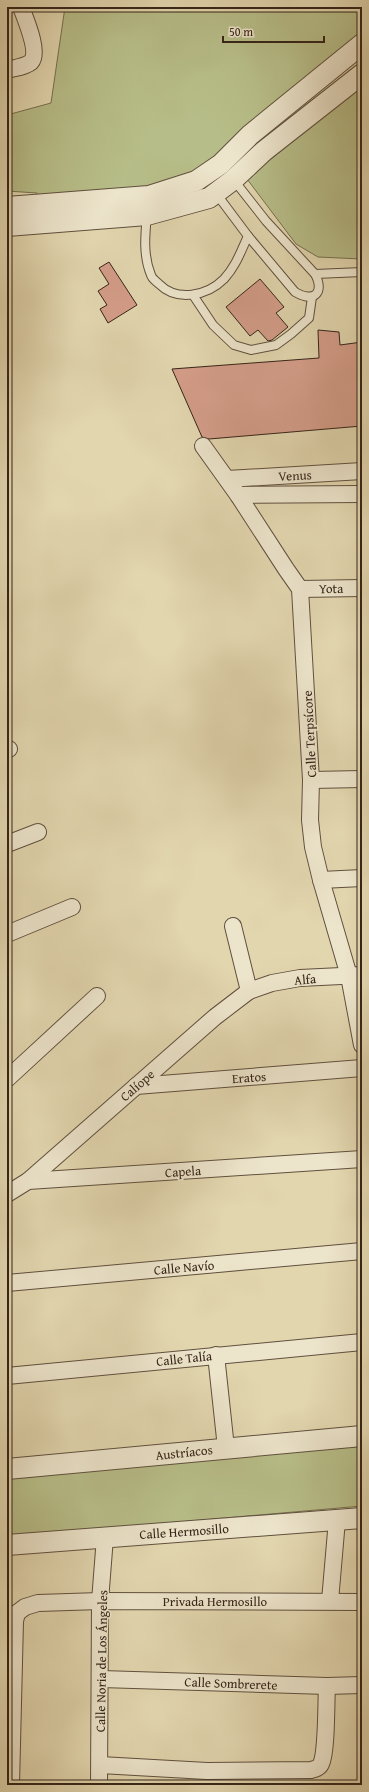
<svg xmlns="http://www.w3.org/2000/svg" width="369" height="1792" font-family="'Gentium Book Plus',serif">
<style>
.green{fill:#b7bd88;stroke:#767050}
.building{fill:#d49d89;stroke:#352418}
.lines{fill:none;stroke-linecap:round;stroke-linejoin:round}
.service-casing{stroke:#60503e;stroke-width:10}
.minor-casing{stroke:#60503e;stroke-width:18}
.tertiary-casing{stroke:#60503e;stroke-width:22}
.service{stroke:#ece4cb;stroke-width:8}
.minor{stroke:#ece4cb;stroke-width:16}
.tertiary{stroke:#ece4cb;stroke-width:20}
.labels{text-anchor:middle;stroke-width:3;stroke-linejoin:round;paint-order:stroke}
.street-label{font-size:13px;fill:#352418;stroke:#ece4cb}
</style>
<rect width="100%" height="100%" fill="#e2d6af"/>
<filter id="stains"><feTurbulence type="fractalNoise" baseFrequency=".005" numOctaves="4"/><feColorMatrix values="0 0 0 0 .2 0 0 0 0 .09 0 0 0 0 .02 0 0 0 .5 -.17"/></filter>
<radialGradient id="worn" r=".72"><stop offset=".6" stop-color="#630" stop-opacity="0"/><stop offset="1" stop-color="#630" stop-opacity=".3"/></radialGradient>
<g class="green">
<polygon points="65,7 362,7 362,57 208,181 37,207 37,193 7,191 7,115 51,103"/>
<polygon points="362,82 362,259 318,257 296,244 247,179"/>
<polygon points="362,1446 362,1506 7,1537 7,1476"/>
</g>
<g class="building">
<polygon points="109,262 137,305 108,323 100,309 107,305 98,291 109,284 99,268"/>
<polygon points="260,279 284,307 276,313 288,327 272,340 268,341 258,330 250,336 226,307"/>
<polygon points="318,330 339,332 340,345 362,342 362,426 209,439 202,437 172,369 319,358"/>
</g>
<g class="lines">
<g class="service-casing">
<g id="service">
<polyline points="233,179 266,221 315,274 362,272"/>
<path d="M147,215C145,235 143,256 151,275C152,279 156,281 159,284C177,302 207,296 224,279C236,266 241,251 248,236L215,192"/>
<path d="M248,236L295,292C314,303 325,293 315,274"/>
<polyline points="193,295 213,325 234,345 251,350 276,345 291,334 309,318 312,297"/>
</g>
</g>
<g class="minor-casing">
<g id="minor">
<path d="M7,70C14,68 25,67 31,62C40,52 25,18 21,7"/>
<polyline points="203,446 238,495 286,569 300,589 311,780 310,820 313,847 321,880 349,976 362,1045"/>
<polyline points="227,479 362,471"/>
<polyline points="238,495 362,494"/>
<polyline points="300,589 362,588"/>
<polyline points="7,750 9,749"/>
<polyline points="311,780 362,779"/>
<polyline points="7,844 38,832"/>
<polyline points="321,880 362,878"/>
<polyline points="233,926 249,991"/>
<polyline points="7,934 72,907"/>
<polyline points="7,1079 97,996"/>
<polyline points="136,1086 362,1068"/>
<polyline points="28,1181 215,1017 249,991 272,983 300,978 362,975"/>
<polyline points="7,1194 28,1181 362,1159"/>
<polyline points="7,1283 362,1251"/>
<polyline points="216,1355 226,1448"/>
<polyline points="7,1376 362,1342"/>
<polyline points="330,1601 337,1520"/>
<polyline points="101,1679 327,1686 362,1685"/>
<path d="M100,1765L207,1771L311,1770C315,1769 319,1768 321,1764C327,1752 326,1701 327,1686"/>
<polyline points="11,1785 15,1621 17,1613 25,1607 38,1603 100,1601 362,1602"/>
<polyline points="99,1785 100,1601 105,1537"/>
</g>
</g>
<g class="tertiary-casing">
<g id="tertiary">
<polyline points="7,207 149,196 196,181 221,164 250,135 362,44"/>
<polyline points="7,226 147,215 209,198 233,180 264,151 362,74"/>
<polyline points="7,1469 362,1436"/>
<polyline points="7,1545 362,1518"/>
</g>
</g>
<use href="#service" class="service"/>
<use href="#minor" class="minor"/>
<use href="#tertiary" class="tertiary"/>
</g>
<g class="labels">
<g class="street-label">
<text transform="translate(295 475) rotate(-3)" y="5">Venus</text>
<text transform="translate(331 588) rotate(-1)" y="5">Yota</text>
<text transform="translate(309 734) rotate(-93)" y="5">Calle Terpsícore</text>
<text transform="translate(305 979) rotate(-5)" y="5">Alfa</text>
<text transform="translate(249 1077) rotate(-4)" y="5">Eratos</text>
<text transform="translate(137 1085) rotate(-41)" y="5">Calíope</text>
<text transform="translate(183 1171) rotate(-4)" y="5">Capela</text>
<text transform="translate(184 1267) rotate(-5)" y="5">Calle Navío</text>
<text transform="translate(184 1358) rotate(-6)" y="5">Calle Talía</text>
<text transform="translate(184 1452) rotate(-6)" y="5">Austríacos</text>
<text transform="translate(184 1531) rotate(-4)" y="5">Calle Hermosillo</text>
<text x="215" y="1606">Privada Hermosillo</text>
<text transform="translate(101 1661) rotate(-89)" y="5">Calle Noria de Los Ángeles</text>
<text transform="translate(231 1683) rotate(2)" y="5">Calle Sombrerete</text>
</g>
</g>
<rect width="369" height="1792" fill="none" stroke="#e2d6af" stroke-width="24"/>
<rect x="8" y="8" width="353" height="1776" fill="none" stroke="#352418" stroke-width="2"/>
<rect x="12" y="12" width="345" height="1768" fill="none" stroke="#352418"/>
<path d="M223 36v6h101v-6" fill="none" stroke="#352418" stroke-width="2"/>
<text x="229" y="36" font-size="12" fill="#352418" stroke="#ece4cb" stroke-width="3" paint-order="stroke">50 m</text>
<rect width="100%" height="100%" filter="url(#stains)"/>
<rect width="100%" height="100%" fill="url(#worn)"/>
</svg>
